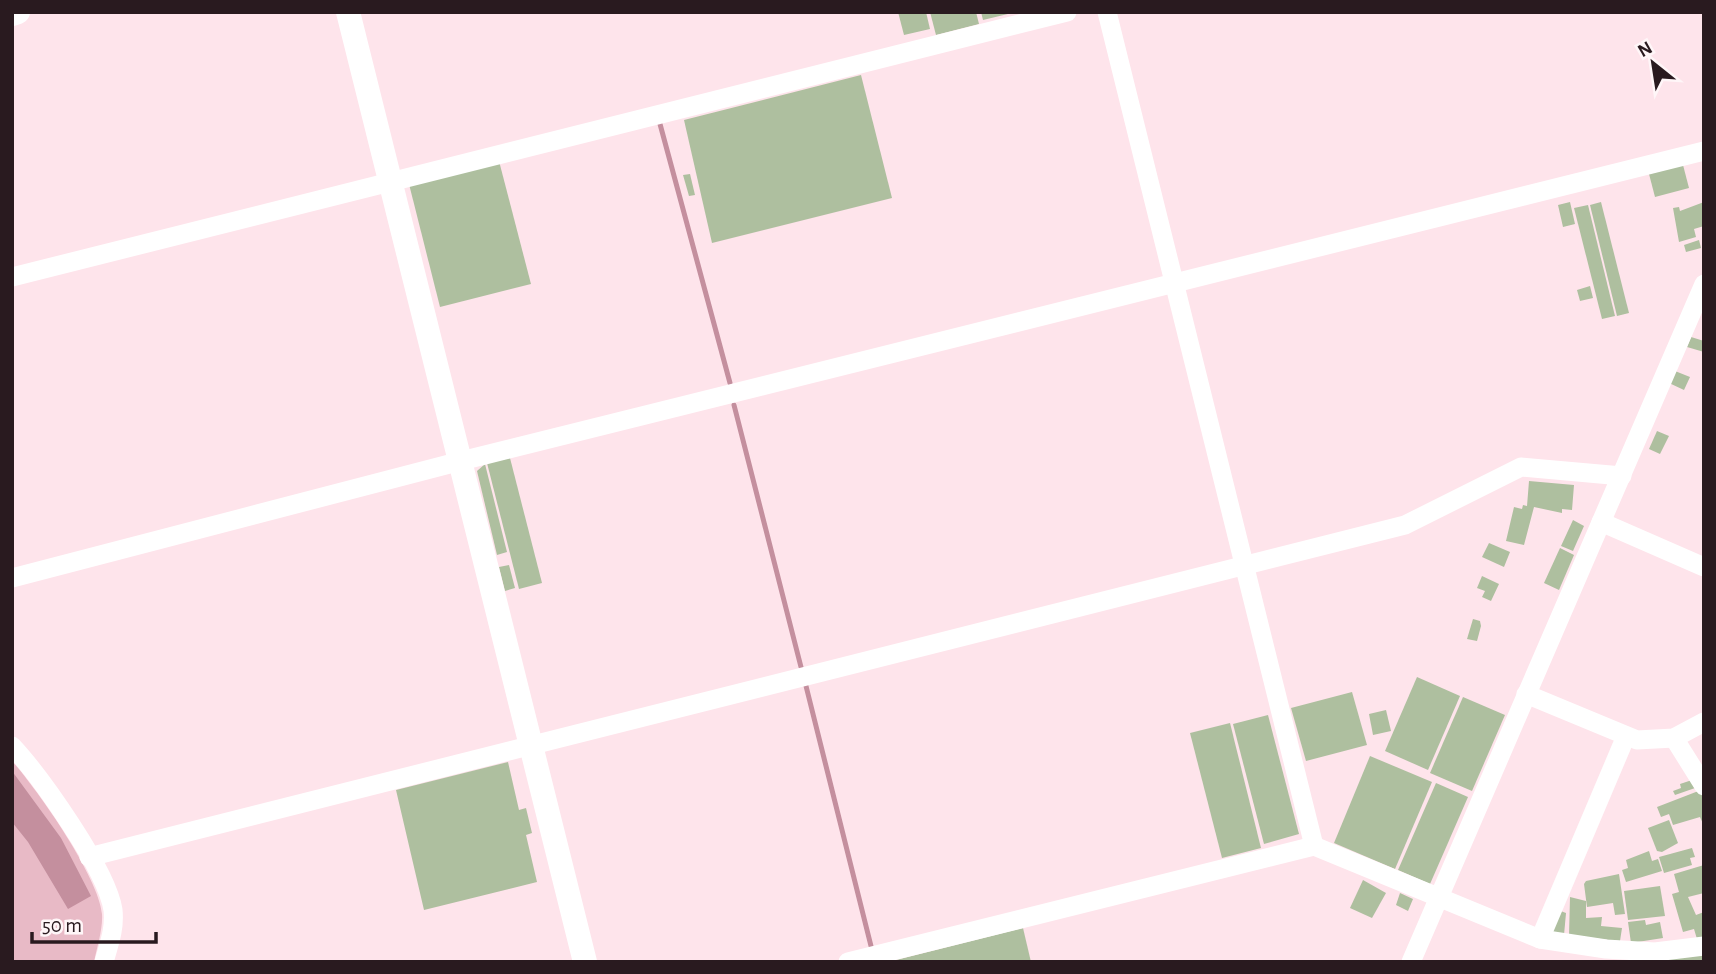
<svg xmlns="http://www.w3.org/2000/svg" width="1716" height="974" font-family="'Alegreya Sans',sans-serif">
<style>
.green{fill:#e8bac6}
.water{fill:#c48f9e}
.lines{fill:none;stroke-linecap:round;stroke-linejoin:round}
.stream{stroke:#c48f9e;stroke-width:5}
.building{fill:#aebf9f}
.minor{stroke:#fff;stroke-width:19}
.tertiary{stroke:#fff;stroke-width:24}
</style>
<rect width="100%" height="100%" fill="#fee4eb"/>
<path class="green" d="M12,761C37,789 99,877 102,914C103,929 97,947 94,962H12Z"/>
<polygon class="water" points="12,771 61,838 91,896 68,909 28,842 12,822"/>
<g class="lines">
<g class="stream">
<polyline points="660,124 730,383"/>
<polyline points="734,405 801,667"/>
<polyline points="805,682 871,946"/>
</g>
</g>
<g class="building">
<polygon points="898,12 926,12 930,29 904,35"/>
<polygon points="930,12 976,12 979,24 936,35"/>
<polygon points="981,12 1012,12 1012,13 983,20"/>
<polygon points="861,75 892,198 712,243 684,120"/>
<polygon points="499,161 531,284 440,307 409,184"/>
<polygon points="1683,165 1689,188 1655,197 1649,174"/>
<polygon points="690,174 695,195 689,196 683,175"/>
<polygon points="1570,202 1575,224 1563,227 1558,205"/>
<polygon points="1601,202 1629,313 1617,316 1590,205"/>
<polygon points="1704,202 1704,226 1694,229 1696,237 1679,242 1673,208 1679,207 1680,211"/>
<polygon points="1588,205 1615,316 1602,319 1574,208"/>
<polygon points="1699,240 1701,248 1686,252 1684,245"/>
<polygon points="1590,286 1593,298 1580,301 1577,290"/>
<polygon points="1691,337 1704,341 1704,352 1687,347"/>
<polygon points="1675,371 1690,377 1684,390 1669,383"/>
<polygon points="1657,431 1669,436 1660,454 1649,449"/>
<polygon points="510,458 542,583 519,589 487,463"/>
<polygon points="485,464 507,552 497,555 477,471"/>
<polygon points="1529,481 1574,485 1572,510 1562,509 1562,513 1534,507 1524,545 1506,541 1514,507 1522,509 1523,505 1527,506"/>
<polygon points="1573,520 1584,526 1573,551 1561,546"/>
<polygon points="1489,543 1510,552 1504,567 1482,557"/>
<polygon points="1560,548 1574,555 1559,590 1544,583"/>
<polygon points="509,565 515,588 505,591 499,567"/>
<polygon points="1482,576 1499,584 1491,601 1482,597 1485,591 1477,588"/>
<polygon points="1473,619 1480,621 1481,626 1477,641 1467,639"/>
<polygon points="1417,677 1460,696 1428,770 1385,751"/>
<polygon points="1352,692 1367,745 1306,761 1291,708"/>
<polygon points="1463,697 1505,715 1472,791 1430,773"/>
<polygon points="1386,710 1391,731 1373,735 1369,714"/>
<polygon points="1268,715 1299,834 1264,844 1233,724"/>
<polygon points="1230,723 1261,848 1222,858 1190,733"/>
<polygon points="1370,756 1432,782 1395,869 1334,843"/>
<polygon points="508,762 519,810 526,808 532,833 526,835 537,882 424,910 396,790"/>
<polygon points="1695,779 1698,787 1675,795 1673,791 1681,788 1680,784"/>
<polygon points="1436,783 1468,797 1430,884 1398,870"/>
<polygon points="1701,790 1704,798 1704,826 1700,817 1673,825 1669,814 1661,817 1657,807"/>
<polygon points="1669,820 1678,843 1662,852 1657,851 1648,828"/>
<polygon points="1692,848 1695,857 1690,858 1692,865 1664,873 1659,857"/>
<polygon points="1649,851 1652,861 1658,859 1662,871 1626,882 1622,870 1628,868 1626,860"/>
<polygon points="1704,865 1704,893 1688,897 1696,915 1704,912 1704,937 1697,939 1694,929 1683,932 1672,894 1679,892 1674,874"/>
<polygon points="1619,874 1625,914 1615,915 1613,903 1587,907 1584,884 1586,881"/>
<polygon points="1363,880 1386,893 1372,918 1350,908"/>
<polygon points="1660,886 1665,916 1628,920 1624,891"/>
<polygon points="1400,893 1413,899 1408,911 1396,905"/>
<polygon points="1570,897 1586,901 1586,918 1602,917 1601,926 1622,928 1620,941 1569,936"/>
<polygon points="1558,910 1566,913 1564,935 1550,932"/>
<polygon points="1645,920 1646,925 1660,922 1663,938 1631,943 1628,922"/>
<polygon points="1023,928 1031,962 892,962 892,961"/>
<polygon points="1703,953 1704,962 1651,962 1651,960"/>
</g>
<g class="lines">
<g class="minor">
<polyline points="1107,12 1314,846"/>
<polyline points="12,277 1067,12"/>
<polyline points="1601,522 1704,567"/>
<polyline points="12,578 461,461 1704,151"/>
<polyline points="1526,694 1637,740 1674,738 1704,722"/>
<polyline points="1674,738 1704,786"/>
<path d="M12,746C40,776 107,870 113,910C115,929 109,944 104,962"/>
<polyline points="89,857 1405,525 1521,467 1622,476"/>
<polyline points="1540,939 1626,736"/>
<polyline points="848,962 1314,846 1540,939 1606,949 1655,952 1704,946"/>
<polyline points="1411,962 1704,284"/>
</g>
<g class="tertiary">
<polyline points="348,12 585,962"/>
<polyline points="12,14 18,12"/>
</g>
</g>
<rect width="1716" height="974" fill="none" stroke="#291a1f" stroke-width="28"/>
<g transform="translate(1653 63) rotate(330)" stroke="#fff6f8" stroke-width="5" paint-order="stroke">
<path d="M0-5L12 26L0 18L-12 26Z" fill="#291a1f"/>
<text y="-10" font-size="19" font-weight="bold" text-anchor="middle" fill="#291a1f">N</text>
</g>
<path d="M32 932v10h124v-10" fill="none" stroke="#291a1f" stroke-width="3.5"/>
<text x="42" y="932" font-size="21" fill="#291a1f" stroke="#fff6f8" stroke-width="5" paint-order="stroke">50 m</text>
</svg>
